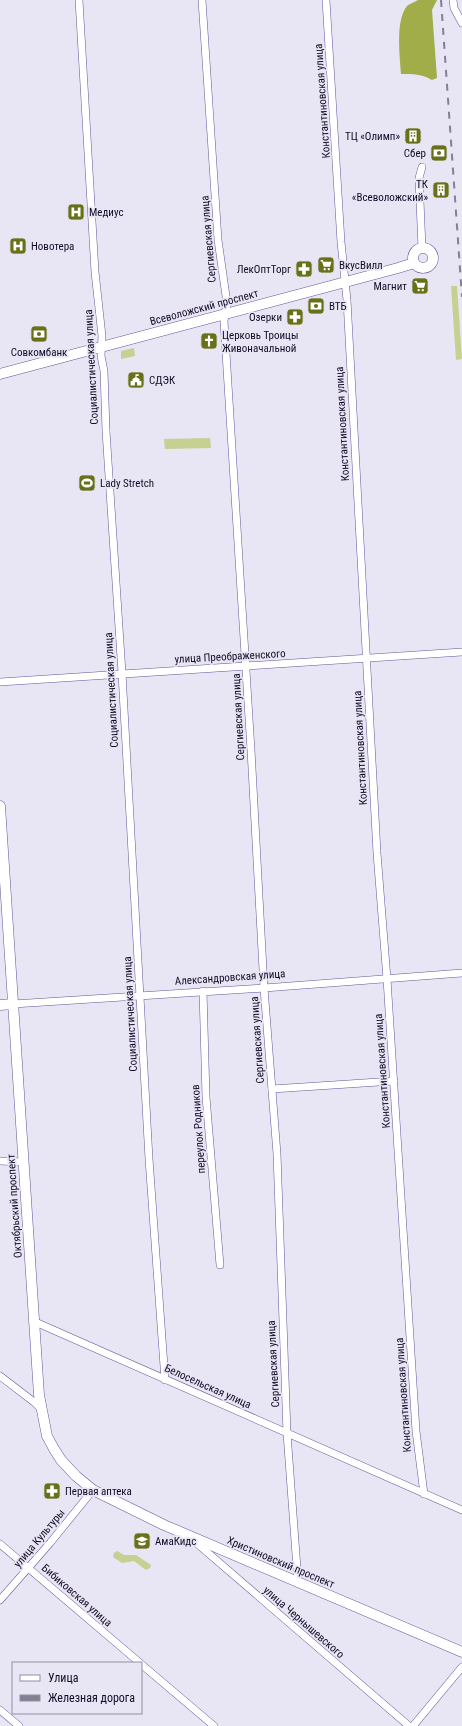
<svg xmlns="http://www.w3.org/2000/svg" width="462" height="1726" font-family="'Roboto Condensed',sans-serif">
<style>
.green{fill:#c6d091}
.forest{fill:#a1ad49}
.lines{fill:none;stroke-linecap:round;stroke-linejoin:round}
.street-casing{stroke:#675498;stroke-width:8}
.secondary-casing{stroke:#675498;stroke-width:11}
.street{stroke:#fff;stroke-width:7}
.secondary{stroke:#fff;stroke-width:10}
.rail{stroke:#857f94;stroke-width:2;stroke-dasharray:7 7;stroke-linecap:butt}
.labels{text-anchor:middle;stroke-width:3.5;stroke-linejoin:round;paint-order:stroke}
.street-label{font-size:11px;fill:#130a25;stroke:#e8e5f4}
.poi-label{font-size:11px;fill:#130a25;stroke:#e8e5f4;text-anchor:start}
</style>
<rect width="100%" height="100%" fill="#e8e5f4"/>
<g class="green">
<polygon points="451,286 457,286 462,359 456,360"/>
<polygon points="134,348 135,356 121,359 121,351"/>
<polygon points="210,438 211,448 165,449 164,439"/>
<polygon points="117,1551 124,1555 136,1555 151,1565 150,1568 146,1570 134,1561 122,1563 113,1557 114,1553"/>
</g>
<path class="forest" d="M418,0H437L432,10L437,78L432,80C422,74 413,74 401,74C400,56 395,21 407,6C409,4 415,2 418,0Z"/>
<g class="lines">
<g class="street-casing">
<g id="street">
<polyline points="79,0 95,272 102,336 101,356 104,371 106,431 122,673 149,1159 165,1380"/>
<polyline points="202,0 218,240 227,303 224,321 251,750 264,988 277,1154 287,1433 298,1582"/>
<polyline points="326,0 341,242 347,300 377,853 387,979 416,1431 424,1494"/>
<polyline points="453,0 454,8 462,23"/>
<polyline points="422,248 419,178 422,167"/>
<polyline points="0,682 462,652"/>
<polyline points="203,991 206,1097 220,1265"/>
<polyline points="13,1004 264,988 462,973"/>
<polyline points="272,1089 394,1081"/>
<polyline points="0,1161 23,1162"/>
<polyline points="33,1321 462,1510"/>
<polyline points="0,1376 34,1402 41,1409"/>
<polyline points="193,1540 409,1726"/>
<polyline points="0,1544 140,1663"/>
<polyline points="0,1600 50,1543 93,1490"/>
<polyline points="141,1664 214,1726"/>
<polyline points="0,1710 19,1726"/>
<polyline points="413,1726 462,1667"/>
</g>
</g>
<g class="secondary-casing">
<g id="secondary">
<circle cx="423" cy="258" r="10"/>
<polyline points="0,374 398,268 414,263"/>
<polyline points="0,806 39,1395 47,1436 54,1449 61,1460 76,1476 93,1490 164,1525 462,1652"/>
<polyline points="0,1005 13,1004"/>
</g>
</g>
<use href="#street" class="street"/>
<use href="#secondary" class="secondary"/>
<polyline class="rail" points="441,0 462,297"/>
</g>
<defs>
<g id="building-square" transform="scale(0.9)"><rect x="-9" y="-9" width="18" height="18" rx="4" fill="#687018" stroke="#e8e5f4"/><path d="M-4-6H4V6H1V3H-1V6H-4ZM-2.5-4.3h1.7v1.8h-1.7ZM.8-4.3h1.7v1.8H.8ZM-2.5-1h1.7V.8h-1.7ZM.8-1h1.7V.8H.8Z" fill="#fff"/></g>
<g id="bank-square" transform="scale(0.9)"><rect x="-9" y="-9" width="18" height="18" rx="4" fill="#687018" stroke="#e8e5f4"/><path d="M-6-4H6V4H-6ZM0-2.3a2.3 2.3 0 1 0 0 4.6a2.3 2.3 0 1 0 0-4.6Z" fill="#fff"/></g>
<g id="hospital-square" transform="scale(0.9)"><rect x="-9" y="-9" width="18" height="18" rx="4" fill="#687018" stroke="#e8e5f4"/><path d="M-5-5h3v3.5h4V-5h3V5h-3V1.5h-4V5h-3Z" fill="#fff"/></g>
<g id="supermarket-square" transform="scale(0.9)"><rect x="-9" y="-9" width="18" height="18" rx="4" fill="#687018" stroke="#e8e5f4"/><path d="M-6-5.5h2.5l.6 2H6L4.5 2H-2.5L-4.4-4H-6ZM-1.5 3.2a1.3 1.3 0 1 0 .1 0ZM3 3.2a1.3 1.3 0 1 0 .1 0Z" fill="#fff"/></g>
<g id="pharmacy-square" transform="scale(0.9)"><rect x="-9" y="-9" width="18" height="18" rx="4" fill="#687018" stroke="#e8e5f4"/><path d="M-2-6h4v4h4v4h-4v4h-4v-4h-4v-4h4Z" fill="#fff"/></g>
<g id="church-square" transform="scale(0.9)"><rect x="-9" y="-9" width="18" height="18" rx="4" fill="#687018" stroke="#e8e5f4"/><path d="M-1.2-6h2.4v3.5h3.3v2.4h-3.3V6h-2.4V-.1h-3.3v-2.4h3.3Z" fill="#fff"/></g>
<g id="civic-square" transform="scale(0.9)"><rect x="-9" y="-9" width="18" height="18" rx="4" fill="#687018" stroke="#e8e5f4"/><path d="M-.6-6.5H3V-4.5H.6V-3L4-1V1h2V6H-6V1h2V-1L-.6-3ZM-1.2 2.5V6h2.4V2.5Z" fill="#fff"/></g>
<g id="stadium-square" transform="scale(0.9)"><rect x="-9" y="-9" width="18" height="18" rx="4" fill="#687018" stroke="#e8e5f4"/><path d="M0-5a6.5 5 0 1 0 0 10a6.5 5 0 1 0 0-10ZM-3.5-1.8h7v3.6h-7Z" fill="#fff"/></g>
<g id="school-square" transform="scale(0.9)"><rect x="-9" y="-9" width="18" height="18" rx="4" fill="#687018" stroke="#e8e5f4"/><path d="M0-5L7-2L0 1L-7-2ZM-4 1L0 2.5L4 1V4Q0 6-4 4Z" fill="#fff"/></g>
</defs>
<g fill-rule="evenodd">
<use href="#building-square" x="413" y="136"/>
<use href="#bank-square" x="439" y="153"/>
<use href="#building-square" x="441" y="190"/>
<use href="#hospital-square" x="76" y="212"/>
<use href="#hospital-square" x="18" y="246"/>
<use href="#supermarket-square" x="326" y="265"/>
<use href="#pharmacy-square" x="304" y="269"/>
<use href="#supermarket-square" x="420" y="286"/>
<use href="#bank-square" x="316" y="306"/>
<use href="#pharmacy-square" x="295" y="317"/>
<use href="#bank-square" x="39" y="334"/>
<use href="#church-square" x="209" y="341"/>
<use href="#civic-square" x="136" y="380"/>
<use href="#stadium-square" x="87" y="483"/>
<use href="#pharmacy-square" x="52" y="1491"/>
<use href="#school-square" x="142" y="1541"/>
</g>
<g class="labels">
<g class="street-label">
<text transform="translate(322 101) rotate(-94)" y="4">Константиновская улица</text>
<text transform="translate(208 239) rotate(-95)" y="4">Сергиевская улица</text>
<text transform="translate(204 307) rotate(-15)" y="4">Всеволожский проспект</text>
<text transform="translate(91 367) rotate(-93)" y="4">Социалистическая улица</text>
<text transform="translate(342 424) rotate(-93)" y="4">Константиновская улица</text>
<text transform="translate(230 656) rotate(-3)" y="4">улица Преображенского</text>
<text transform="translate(111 690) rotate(-93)" y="4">Социалистическая улица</text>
<text transform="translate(238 717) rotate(-93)" y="4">Сергиевская улица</text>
<text transform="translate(360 748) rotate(-93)" y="4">Константиновская улица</text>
<text transform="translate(230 977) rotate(-4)" y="4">Александровская улица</text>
<text transform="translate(130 1014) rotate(-93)" y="4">Социалистическая улица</text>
<text transform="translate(257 1040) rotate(-94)" y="4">Сергиевская улица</text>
<text transform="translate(382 1071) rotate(-94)" y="4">Константиновская улица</text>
<text transform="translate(198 1129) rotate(-94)" y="4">переулок Родников</text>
<text transform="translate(14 1206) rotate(-94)" y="4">Октябрьский проспект</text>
<text transform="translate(273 1364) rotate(-93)" y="4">Сергиевская улица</text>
<text transform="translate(208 1386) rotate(24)" y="4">Белосельская улица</text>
<text transform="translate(403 1395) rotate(-94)" y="4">Константиновская улица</text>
<text transform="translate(39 1538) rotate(-50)" y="4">улица Культуры</text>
<text transform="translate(281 1562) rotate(23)" y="4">Христиновский проспект</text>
<text transform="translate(77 1595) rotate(41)" y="4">Бибиковская улица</text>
<text transform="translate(304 1622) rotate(41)" y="4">улица Чернышевского</text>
</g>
<g class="poi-label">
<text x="400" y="140" text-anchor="end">ТЦ «Олимп»</text>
<text x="426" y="157" text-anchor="end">Сбер</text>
<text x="428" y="188" text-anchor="end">ТК<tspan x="428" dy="13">«Всеволожский»</tspan></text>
<text x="89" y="216">Медиус</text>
<text x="31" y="250">Новотера</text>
<text x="339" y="269">ВкусВилл</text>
<text x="291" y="273" text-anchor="end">ЛекОптТорг</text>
<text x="407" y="290" text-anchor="end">Магнит</text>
<text x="329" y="310">ВТБ</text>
<text x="282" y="321" text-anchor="end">Озерки</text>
<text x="222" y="339">Церковь Троицы<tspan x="222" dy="13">Живоначальной</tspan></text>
<text x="39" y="356" text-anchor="middle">Совкомбанк</text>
<text x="149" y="384">СДЭК</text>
<text x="100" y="487">Lady Stretch</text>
<text x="65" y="1495">Первая аптека</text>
<text x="155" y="1545">АмаКидс</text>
</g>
</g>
<rect x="12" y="1662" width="130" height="52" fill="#e8e5f4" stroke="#938da1"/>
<rect x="20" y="1675" width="20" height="6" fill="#ffffff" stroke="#938da1"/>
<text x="48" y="1682" font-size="12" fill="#130a25">Улица</text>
<rect x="20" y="1695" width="20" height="6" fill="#857f94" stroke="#938da1"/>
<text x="48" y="1702" font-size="12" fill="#130a25">Железная дорога</text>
</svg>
